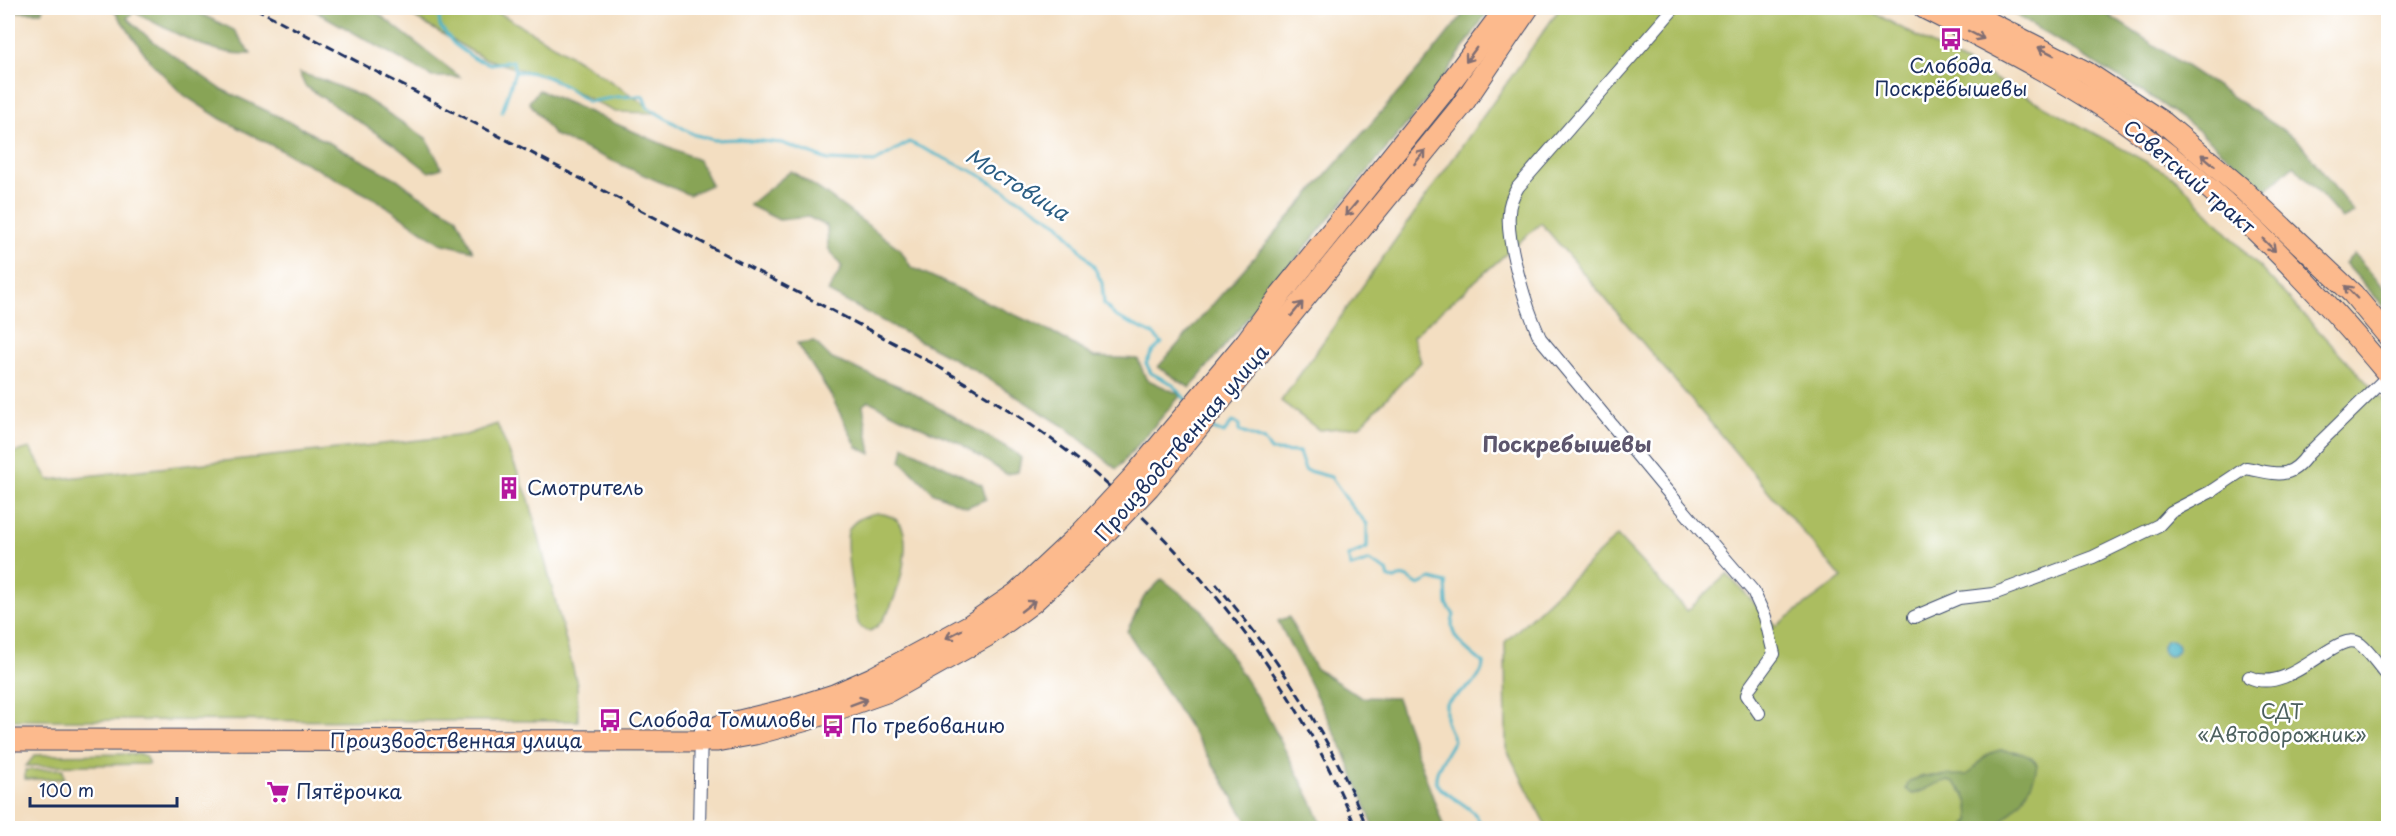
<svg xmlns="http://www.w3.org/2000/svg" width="2396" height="836" font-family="'Playpen Sans',sans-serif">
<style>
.green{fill:#abbd61;stroke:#637660;stroke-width:1.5}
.forest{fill:#88a457;stroke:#526a5a;stroke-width:1.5}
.water{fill:#49b3c7;stroke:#327192;stroke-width:1.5}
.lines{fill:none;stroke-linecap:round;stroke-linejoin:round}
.stream{stroke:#49b3c7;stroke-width:3}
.street-casing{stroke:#3b496d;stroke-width:14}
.highway-casing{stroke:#3b496d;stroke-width:23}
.street{stroke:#fff;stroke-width:12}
.highway{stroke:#fcba8d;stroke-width:21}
.rail{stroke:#1b2f5e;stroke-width:3;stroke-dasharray:9 4.5;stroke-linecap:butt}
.highway-bridge-casing{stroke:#3b496d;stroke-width:23;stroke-linecap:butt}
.highway-bridge{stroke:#fcba8d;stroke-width:21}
.oneway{stroke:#806e73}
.labels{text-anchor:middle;stroke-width:5;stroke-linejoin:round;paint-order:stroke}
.poi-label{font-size:20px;fill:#1b2f5e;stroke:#fff;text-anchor:start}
.street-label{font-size:20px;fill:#1b2f5e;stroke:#fff}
.park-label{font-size:20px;fill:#4d615f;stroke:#fff}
.water-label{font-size:21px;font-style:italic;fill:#2b5d83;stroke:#fff}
.neighbourhood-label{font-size:21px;font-weight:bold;fill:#5d566d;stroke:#fff}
</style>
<rect width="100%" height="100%" fill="#fff"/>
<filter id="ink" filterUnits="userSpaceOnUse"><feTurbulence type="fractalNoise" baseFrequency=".0167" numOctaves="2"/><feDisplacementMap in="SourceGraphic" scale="12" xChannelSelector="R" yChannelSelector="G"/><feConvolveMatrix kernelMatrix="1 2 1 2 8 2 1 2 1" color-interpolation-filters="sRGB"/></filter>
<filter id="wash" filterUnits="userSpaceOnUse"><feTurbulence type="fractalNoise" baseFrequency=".008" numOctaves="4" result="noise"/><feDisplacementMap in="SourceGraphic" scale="24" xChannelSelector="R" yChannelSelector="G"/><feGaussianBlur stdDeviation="1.35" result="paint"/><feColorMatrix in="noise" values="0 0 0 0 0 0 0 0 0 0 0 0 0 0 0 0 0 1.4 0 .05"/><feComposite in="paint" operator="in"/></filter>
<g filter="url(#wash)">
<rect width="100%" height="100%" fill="#f3dec1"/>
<g class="green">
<polygon points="398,8 491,8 580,61 658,113 615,112 548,78 483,58"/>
<polygon points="1560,8 1865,8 2176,178 2388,405 2388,828 1547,828 1506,748 1505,642 1617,536 1687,611 1727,574 1776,626 1842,578 1541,223 1413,336 1421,362 1360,426 1319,430 1281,401"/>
<polygon points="497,424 529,499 577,684 578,721 8,720 8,454 30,448 49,480 466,435"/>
<path d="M877,513C886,514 896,517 901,525C914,547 894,622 870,631L861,628L858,623C855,606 842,542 849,529C854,520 867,514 877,513Z"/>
<polygon points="140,754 145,756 149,764 26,766 35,755"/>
<polygon points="63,769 64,779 25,779 25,770"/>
</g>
<g class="forest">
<polygon points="8,8 43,8 42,12 9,12"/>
<path d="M112,8H189L234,30L251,54C211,56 170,30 134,12L127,18L150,39L221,89L294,124L397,179L417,194L456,216L473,251L440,243L377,200L221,119L182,94L151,62Z"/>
<polygon points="310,8 371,8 460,77 432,77"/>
<polygon points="1468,8 1490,8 1438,86 1190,388 1158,367 1425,62"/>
<polygon points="2004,8 2098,8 2298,140 2354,213 2342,219 2294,165 2266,190 2199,131 2154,99"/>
<polygon points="299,73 323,80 363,97 426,138 442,168 429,172 393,144 305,86"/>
<polygon points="539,90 699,160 711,185 689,195 554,135 529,102"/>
<polygon points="791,171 822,191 900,249 911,267 1052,332 1094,357 1138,359 1146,379 1181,395 1117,469 1065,427 971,368 828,292 842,267 828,248 827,226 808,217 779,220 749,205"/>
<polygon points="2354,254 2388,292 2388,311 2345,263"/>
<polygon points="814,341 832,359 906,389 1013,451 1021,458 1018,472 1006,474 958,442 919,426 869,401 863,405 871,454 857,447 829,392 797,343"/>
<polygon points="904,446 982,485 986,499 967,507 934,493 901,461"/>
<polygon points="1162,579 1202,610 1263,707 1313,804 1323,828 1251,828 1210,759 1127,631 1144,597"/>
<polygon points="1289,617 1315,668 1360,697 1397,698 1444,828 1374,828 1343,749 1278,621"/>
<path d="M2000,750C2013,751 2030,751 2037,765C2033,792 2014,810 1995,828H1963L1970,821C1970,808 1968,799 1960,789C1945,770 1929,792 1912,794L1906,789L1909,781L1924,776L1966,775C1980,767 1979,755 2000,750Z"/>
</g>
<circle class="water" cx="2170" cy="648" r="8"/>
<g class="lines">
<g class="stream">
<path d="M438,8L440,26L454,44L475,59L491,64L513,61L515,72C545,70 564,85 588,102L616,97L643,96L648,108L693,134L714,140L739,139L782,143L828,160L875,162L909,142L978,174L1059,224L1093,265L1102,283L1104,304L1115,316L1153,334L1162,343L1153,351L1146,363L1151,373L1172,384L1186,400"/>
<polyline points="502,112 515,72"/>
<path d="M1209,425L1213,429L1224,433L1232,422L1239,424V431L1264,441L1272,451L1299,452L1305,470L1331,477L1352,507L1367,524V548L1348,556L1351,567L1369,561L1387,571L1389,578L1395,579C1405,572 1410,581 1419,585L1431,579L1446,583L1447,604L1454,615C1445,637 1469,651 1483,663C1483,682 1459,693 1446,703V722L1454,740C1449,750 1436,767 1436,778C1435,796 1478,802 1481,828"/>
</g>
</g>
</g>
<g filter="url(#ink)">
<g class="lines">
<g class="street-casing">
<g id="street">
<path d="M1674,8L1518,187C1513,195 1509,203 1509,213C1506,244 1527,309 1540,338L1661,484L1753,591L1765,617L1774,654L1750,687L1747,695L1759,713"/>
<path d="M1914,617L1959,598L1993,594L2093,557L2159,525L2171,512L2210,492L2246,468C2275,473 2289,482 2308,454L2388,376"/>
<path d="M2249,677C2291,697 2337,627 2360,644C2371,653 2379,667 2388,676"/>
<polyline points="699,828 701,729"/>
</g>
</g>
<g class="highway-casing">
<g id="highway">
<path d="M1924,8C1997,45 2079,86 2144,136C2236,204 2315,287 2388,374"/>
<polyline points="1961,8 2086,72 2164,123 2240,187 2353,294 2388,336"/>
<polyline points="1246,342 1281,294 1441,95 1506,8"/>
<polyline points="1259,354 1460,108 1528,8"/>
<polyline points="719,726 793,708 834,695 872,678 970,625 1017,593 1081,533"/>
<polyline points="8,740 717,741 755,734 807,720 889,691 987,636 1032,603 1092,547"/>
</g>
</g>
<use href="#street" class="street"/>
<use href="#highway" class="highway"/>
<g class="rail">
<path d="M255,8L934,364C987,396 1041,428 1088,468C1203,564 1299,689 1356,828"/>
<path d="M1216,584C1278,658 1332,738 1367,828"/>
</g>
<g class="highway-bridge-casing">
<g id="highway-bridge">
<polyline points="1081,533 1134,476 1246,342"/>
<polyline points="1092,547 1149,487 1259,354"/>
</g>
</g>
<use href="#highway-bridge" class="highway-bridge"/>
</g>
<defs><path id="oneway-shaft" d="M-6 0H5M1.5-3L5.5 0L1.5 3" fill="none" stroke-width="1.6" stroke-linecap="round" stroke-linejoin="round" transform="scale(1.5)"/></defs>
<g class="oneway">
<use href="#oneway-shaft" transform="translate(1976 35) rotate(28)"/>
<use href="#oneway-shaft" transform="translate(2046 51) rotate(-153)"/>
<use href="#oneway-shaft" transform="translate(1471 55) rotate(126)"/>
<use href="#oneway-shaft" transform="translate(1420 157) rotate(-51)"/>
<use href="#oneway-shaft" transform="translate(2208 160) rotate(-140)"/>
<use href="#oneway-shaft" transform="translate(1351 209) rotate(130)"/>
<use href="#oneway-shaft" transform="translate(2269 245) rotate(45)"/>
<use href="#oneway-shaft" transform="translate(2351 292) rotate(-134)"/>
<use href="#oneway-shaft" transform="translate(1297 309) rotate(-50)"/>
<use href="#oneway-shaft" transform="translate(1028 606) rotate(-38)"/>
<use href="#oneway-shaft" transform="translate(954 634) rotate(152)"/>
<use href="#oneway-shaft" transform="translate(859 702) rotate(-21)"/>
</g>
</g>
<defs>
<g id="bus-bare" transform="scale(1.8)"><path d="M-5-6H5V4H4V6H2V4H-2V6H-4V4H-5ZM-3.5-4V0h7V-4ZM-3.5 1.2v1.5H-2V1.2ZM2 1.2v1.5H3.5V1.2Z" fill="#b5179e" stroke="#fff" stroke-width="2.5" paint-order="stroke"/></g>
<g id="building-bare" transform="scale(1.8)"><path d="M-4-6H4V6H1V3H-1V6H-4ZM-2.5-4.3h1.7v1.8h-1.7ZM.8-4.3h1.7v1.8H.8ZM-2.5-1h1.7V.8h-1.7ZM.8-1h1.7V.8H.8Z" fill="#b5179e" stroke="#fff" stroke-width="2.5" paint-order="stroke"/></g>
<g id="supermarket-bare" transform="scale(1.8)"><path d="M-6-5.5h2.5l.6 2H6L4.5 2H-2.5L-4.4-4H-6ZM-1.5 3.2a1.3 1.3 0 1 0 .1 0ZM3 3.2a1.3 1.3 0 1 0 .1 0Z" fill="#b5179e" stroke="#fff" stroke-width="2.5" paint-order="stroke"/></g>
</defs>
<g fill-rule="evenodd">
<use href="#bus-bare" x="1951" y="39"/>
<use href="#building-bare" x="509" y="488"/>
<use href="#bus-bare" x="610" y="720"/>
<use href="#bus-bare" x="833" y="726"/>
<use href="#supermarket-bare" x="278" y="792"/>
</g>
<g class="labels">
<g class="poi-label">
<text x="1951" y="73" text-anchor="middle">Слобода<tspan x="1951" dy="23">Поскрёбышевы</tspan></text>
<text x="527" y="495">Смотритель</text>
<text x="628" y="727">Слобода Томиловы</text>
<text x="851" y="733">По требованию</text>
<text x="296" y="799">Пятёрочка</text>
</g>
<g class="street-label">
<text transform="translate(2189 177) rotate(40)" y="7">Советский тракт</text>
<text transform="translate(1182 443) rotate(-49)" y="7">Производственная улица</text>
<text x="456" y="748">Производственная улица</text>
</g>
<g class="park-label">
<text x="2282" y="719">СДТ<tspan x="2282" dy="23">«Автодорожник»</tspan></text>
</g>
<g class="water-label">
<text transform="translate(1017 185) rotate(32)" y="7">Мостовица</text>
</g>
<g class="neighbourhood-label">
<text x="1567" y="452">Поскребышевы</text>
</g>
</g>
<rect width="2396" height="836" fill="none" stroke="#fff" stroke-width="30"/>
<path d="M30 797v9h147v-9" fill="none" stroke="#1b2f5e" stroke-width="3"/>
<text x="39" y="797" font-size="18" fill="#1b2f5e" stroke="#ffffff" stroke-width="4.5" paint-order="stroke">100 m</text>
</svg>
